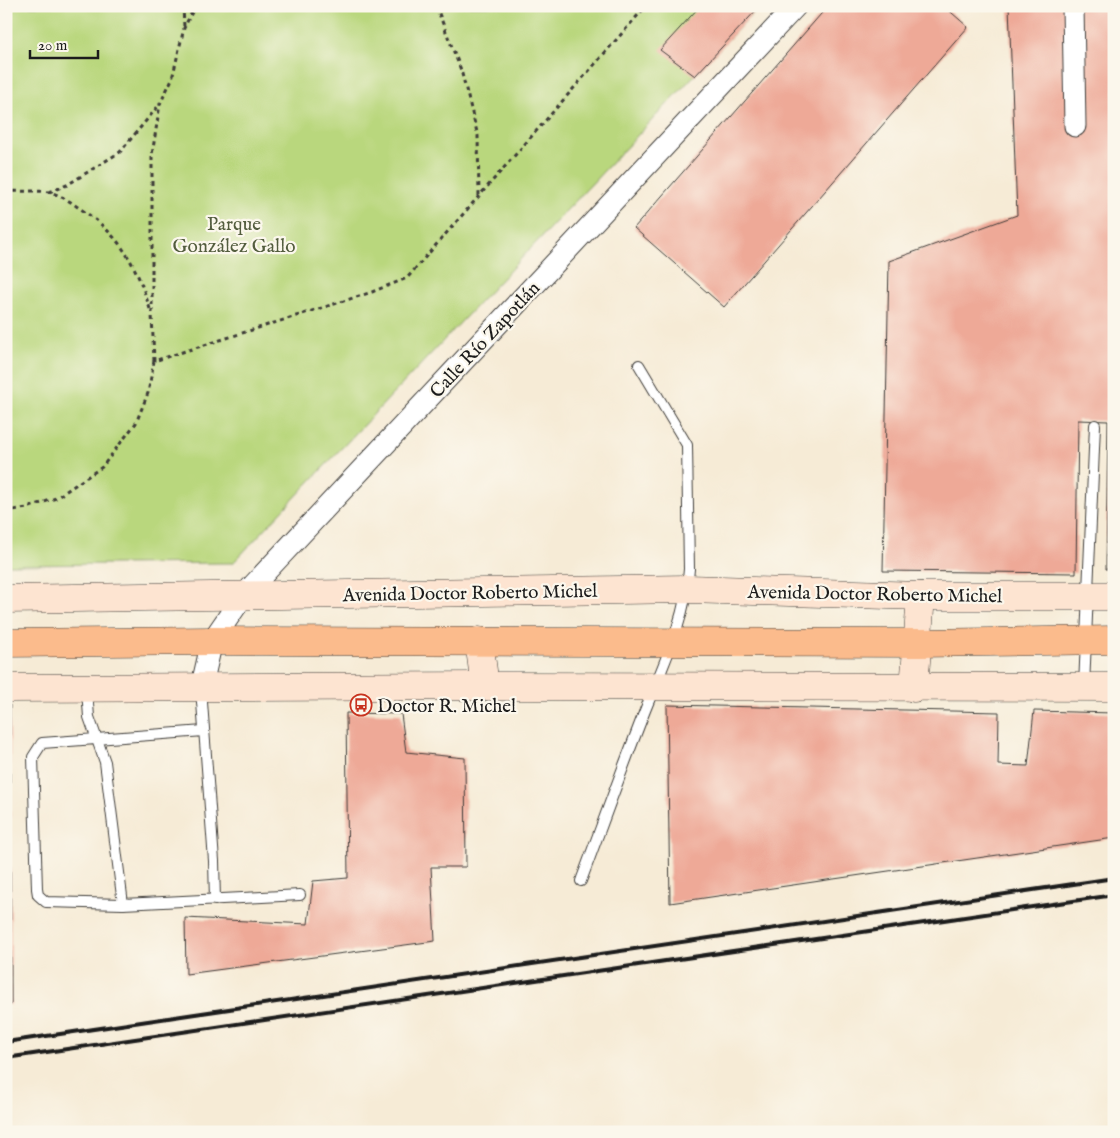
<svg xmlns="http://www.w3.org/2000/svg" width="1120" height="1138" font-family="'IM FELL English',serif">
<style>
.green{fill:#b9d77d;stroke:#6a7a4c}
.building{fill:#eea997}
.lines{fill:none;stroke-linecap:round;stroke-linejoin:round}
.lane-casing{stroke:#3d3b38;stroke-width:12}
.street-casing{stroke:#3d3b38;stroke-width:23}
.secondary-casing{stroke:#3d3b38;stroke-width:29}
.primary-casing{stroke:#3d3b38;stroke-width:29}
.path{stroke:#3d3b38;stroke-width:3;stroke-dasharray:4 4;stroke-linecap:butt}
.lane{stroke:#fff;stroke-width:10}
.street{stroke:#fff;stroke-width:21}
.secondary{stroke:#fde4d1;stroke-width:28}
.primary{stroke:#fbbb8c;stroke-width:28}
.rail{stroke:#1c1c1c;stroke-width:4}
.labels{text-anchor:middle;stroke-width:4.5;stroke-linejoin:round;paint-order:stroke}
.park-label{font-size:19px;fill:#535d3e;stroke:#fbf7ec}
.street-label{font-size:19px;fill:#1c1c1c;stroke:#fbf7ec}
.poi-label{font-size:19px;fill:#1c1c1c;stroke:#fbf7ec;text-anchor:start}
</style>
<rect width="100%" height="100%" fill="#fbf7ec"/>
<filter id="ink" filterUnits="userSpaceOnUse"><feTurbulence type="fractalNoise" baseFrequency=".02" numOctaves="2"/><feDisplacementMap in="SourceGraphic" scale="10" xChannelSelector="R" yChannelSelector="G"/><feConvolveMatrix kernelMatrix="1 2 1 2 8 2 1 2 1" color-interpolation-filters="sRGB"/></filter>
<filter id="wash" filterUnits="userSpaceOnUse"><feTurbulence type="fractalNoise" baseFrequency=".0096" numOctaves="4" result="noise"/><feDisplacementMap in="SourceGraphic" scale="20" xChannelSelector="R" yChannelSelector="G"/><feGaussianBlur stdDeviation="1.12" result="paint"/><feColorMatrix in="noise" values="0 0 0 0 0 0 0 0 0 0 0 0 0 0 0 0 0 1.4 0 .05"/><feComposite in="paint" operator="in"/></filter>
<g filter="url(#wash)">
<rect width="100%" height="100%" fill="#f6ebd6"/>
<polygon class="green" points="6,6 760,6 233,563 6,565"/>
<g id="blocks">
<g class="building">
<polygon points="700,6 760,6 695,76 660,50"/>
<polygon points="828,6 944,6 968,27 724,307 634,228"/>
<polygon points="1009,6 1114,6 1114,569 1106,569 1108,421 1078,420 1076,573 883,571 889,261 1017,215"/>
<polygon points="6,705 10,705 11,1005 6,1005"/>
<polygon points="667,705 999,712 998,765 1028,766 1034,711 1114,713 1114,838 670,903"/>
<polygon points="346,713 401,714 406,752 465,758 466,867 431,867 435,941 186,974 185,918 308,924 313,881 348,878"/>
</g>
</g>
</g>
<g filter="url(#ink)">
<use href="#blocks" fill-opacity="0" stroke="#3d3b38" stroke-width="1"/>
<g class="lines">
<g class="lane-casing">
<g id="lane">
<polyline points="1084,687 1095,425"/>
<polyline points="201,689 214,861 215,900"/>
<polyline points="87,690 89,717 105,762 123,904 46,902 38,895 37,889 33,757 42,743 204,731"/>
<path d="M581,881C602,825 622,769 644,713C662,667 686,620 689,569L687,445L639,365"/>
<polyline points="123,904 300,895"/>
</g>
</g>
<g class="street-casing">
<g id="street">
<polyline points="1073,6 1075,126"/>
<polyline points="201,689 212,641 243,596 796,6"/>
</g>
</g>
<g class="secondary-casing">
<g id="secondary">
<polyline points="6,599 688,589 921,596 1114,596"/>
<polyline points="479,641 485,686"/>
<polyline points="6,688 485,686 1114,687"/>
<polyline points="914,688 921,596"/>
</g>
</g>
<g class="primary-casing">
<polyline id="primary" points="6,643 212,641 919,643 1114,640"/>
</g>
<g class="path">
<polyline points="183,6 184,27"/>
<polyline points="436,6 461,70 478,136 479,196"/>
<path d="M6,191C20,192 35,190 49,192C60,195 70,201 79,208C120,234 136,264 150,309"/>
<polyline points="49,192 67,185 120,152 160,104"/>
<polyline points="154,361 152,314 152,155 160,104 172,79 184,28 195,6"/>
<polyline points="6,511 27,508 56,498 102,467 136,423 148,393 154,361 372,292 407,278 646,6"/>
</g>
<use href="#lane" class="lane"/>
<use href="#street" class="street"/>
<use href="#secondary" class="secondary"/>
<use href="#primary" class="primary"/>
<g class="rail">
<polyline points="6,1042 1114,878"/>
<polyline points="6,1058 1114,895"/>
</g>
</g>
</g>
<defs>
<g id="bus-ring" transform="scale(1.125)"><circle r="9.5" fill="#fbf7ec" stroke="#c8321e" stroke-width="1.5"/><path d="M-5-6H5V4H4V6H2V4H-2V6H-4V4H-5ZM-3.5-4V0h7V-4ZM-3.5 1.2v1.5H-2V1.2ZM2 1.2v1.5H3.5V1.2Z" fill="#c8321e"/></g>
</defs>
<g fill-rule="evenodd">
<use href="#bus-ring" x="361" y="705"/>
</g>
<g class="labels">
<g class="park-label">
<text x="234" y="230">Parque<tspan x="234" dy="22">González Gallo</tspan></text>
</g>
<g class="street-label">
<text transform="translate(484 339) rotate(-47)" y="7">Calle Río Zapotlán</text>
<text transform="translate(470 592) rotate(-1)" y="7">Avenida Doctor Roberto Michel</text>
<text transform="translate(875 593) rotate(1)" y="7">Avenida Doctor Roberto Michel</text>
</g>
<g class="poi-label">
<text x="377" y="712">Doctor R. Michel</text>
</g>
</g>
<rect width="1120" height="1138" fill="none" stroke="#fbf7ec" stroke-width="25"/>
<path d="M30 50v8h68v-8" fill="none" stroke="#1c1c1c" stroke-width="2.5"/>
<text x="38" y="50" font-size="15" fill="#1c1c1c" stroke="#fbf7ec" stroke-width="4" paint-order="stroke">20 m</text>
</svg>
